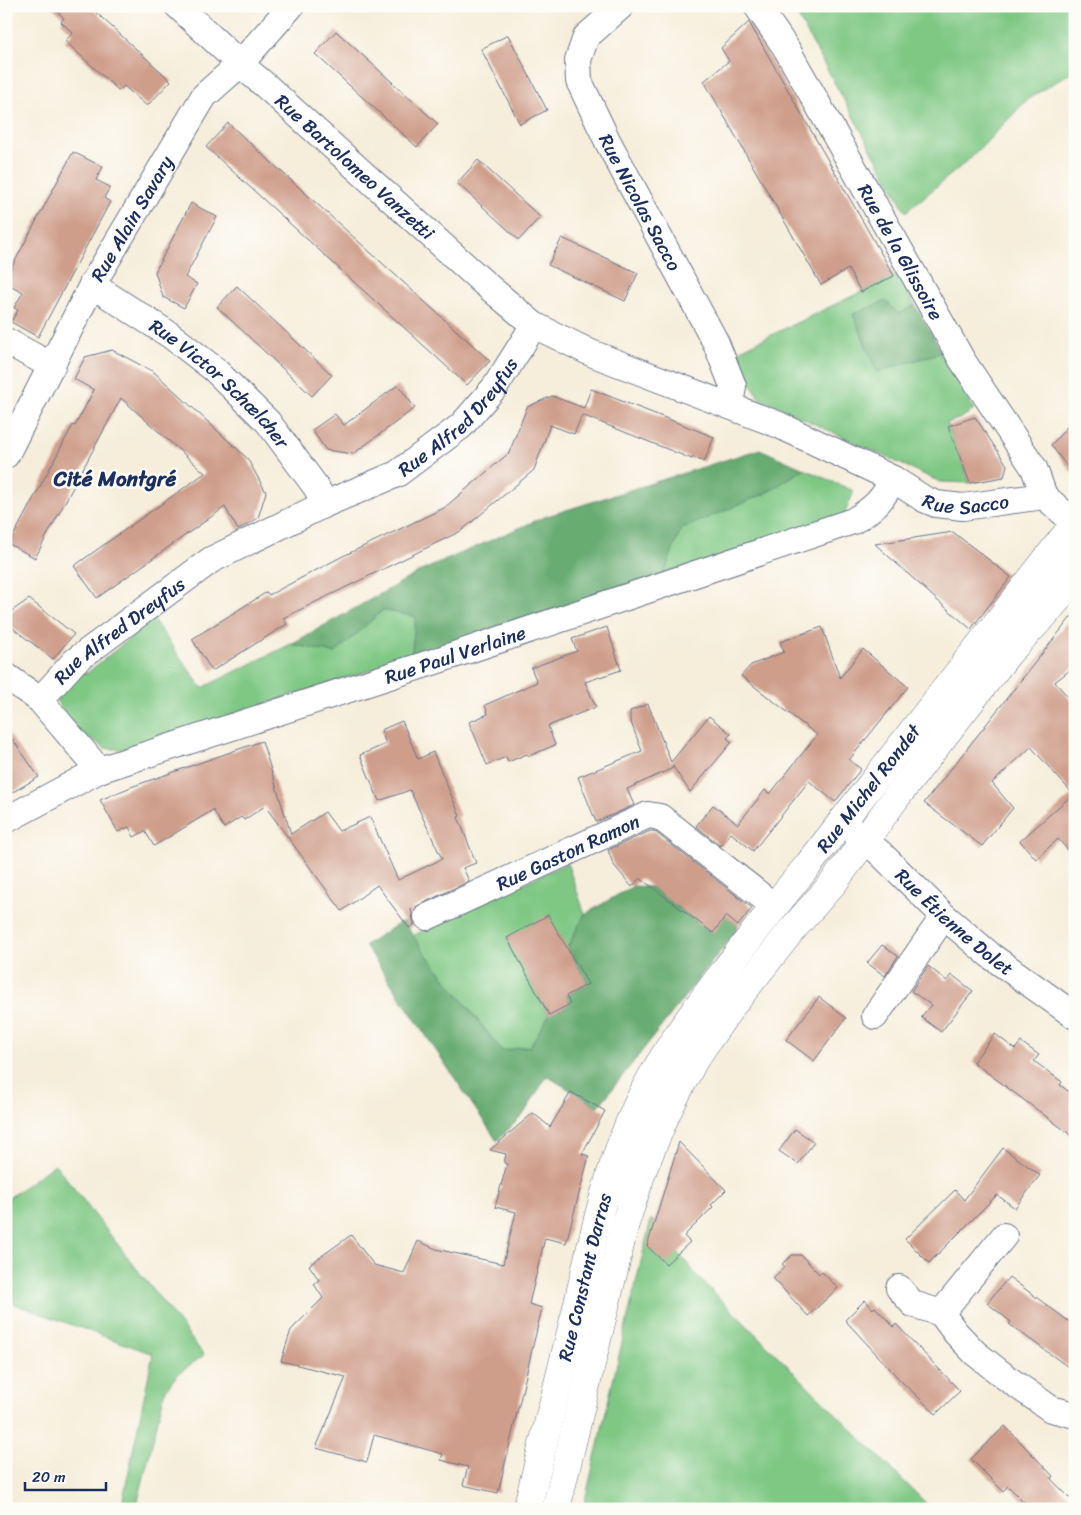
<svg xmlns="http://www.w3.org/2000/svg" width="1081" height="1515" font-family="Sriracha,sans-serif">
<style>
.green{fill:#7fc884;stroke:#4d7c71}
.forest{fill:#67ac72;stroke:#416e68}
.building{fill:#cf9e8b}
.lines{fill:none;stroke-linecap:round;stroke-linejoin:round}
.minor-casing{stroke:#68728a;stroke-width:28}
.major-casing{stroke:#68728a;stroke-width:29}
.minor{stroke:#fff;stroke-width:26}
.major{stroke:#fff;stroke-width:28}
.labels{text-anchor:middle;stroke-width:5;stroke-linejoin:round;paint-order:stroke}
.street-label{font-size:19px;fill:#1b2f5e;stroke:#fdfcf7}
.quarter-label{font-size:21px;font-weight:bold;fill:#1b2f5e;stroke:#fdfcf7}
</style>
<rect width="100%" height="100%" fill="#fdfcf7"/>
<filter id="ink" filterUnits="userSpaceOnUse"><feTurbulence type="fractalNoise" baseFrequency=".02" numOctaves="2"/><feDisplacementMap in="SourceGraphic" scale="10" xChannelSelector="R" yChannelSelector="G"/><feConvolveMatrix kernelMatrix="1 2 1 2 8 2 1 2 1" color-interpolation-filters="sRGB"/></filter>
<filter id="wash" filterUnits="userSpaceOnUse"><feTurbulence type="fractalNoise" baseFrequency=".0096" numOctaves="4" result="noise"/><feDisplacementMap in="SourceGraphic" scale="20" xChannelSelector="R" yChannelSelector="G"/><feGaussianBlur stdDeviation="1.12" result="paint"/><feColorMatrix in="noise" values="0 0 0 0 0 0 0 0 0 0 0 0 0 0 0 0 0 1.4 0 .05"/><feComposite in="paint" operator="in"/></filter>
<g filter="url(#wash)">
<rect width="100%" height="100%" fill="#f6eedb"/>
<g class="green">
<polygon points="792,6 1075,6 1075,70 1028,99 973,156 906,212"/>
<polygon points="898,274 915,305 899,314 886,301 853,314 877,372 942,352 974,410 961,418 947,423 970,483 940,482 759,398 734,353"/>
<polygon points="804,469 854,491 843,518 663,576 681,529 766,493"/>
<polygon points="382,610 416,617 411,657 123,750 105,748 76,729 56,700 81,670 86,674 153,619 202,688 291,644 335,653"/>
<polygon points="567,863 585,914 567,948 508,938 549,1015 530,1046 502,1051 412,936"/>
<polygon points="55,1164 204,1355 177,1375 165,1391 136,1509 121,1509 153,1354 6,1301 6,1200"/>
<polygon points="651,1219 698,1277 932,1509 583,1509"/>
</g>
<g class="forest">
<polygon points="886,301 899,314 915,305 942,352 877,372 853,314"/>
<polygon points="760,449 804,469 766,493 681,529 663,576 411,657 416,617 383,610 335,653 291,644 423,570 544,517"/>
<polygon points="633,886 651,887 712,933 726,916 738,926 734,934 598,1107 547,1076 523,1115 497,1141 365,945 403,921 425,953 502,1051 530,1046 549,1015 570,1004 566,996 588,984 567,948 585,914"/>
</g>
<g id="blocks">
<g class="building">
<polygon points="51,6 89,6 171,81 147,106 124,86 119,91 65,41 73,33 61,22 64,18"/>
<polygon points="749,22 894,276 861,292 848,269 821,285 704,81 729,61 721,48"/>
<polygon points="336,31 438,124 417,147 315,54"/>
<polygon points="508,35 547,110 520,124 481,49"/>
<polygon points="228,123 490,361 467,385 206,147"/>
<polygon points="73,152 103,167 96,180 110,187 104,198 110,202 38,337 11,322 18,310 14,308 23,292 6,283 6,278"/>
<polygon points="478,160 540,217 519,240 457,183"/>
<polygon points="191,203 217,217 185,277 197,284 184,308 163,297 155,272"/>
<polygon points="562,238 638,273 625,301 548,265"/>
<polygon points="237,286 332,375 312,396 217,307"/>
<polygon points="112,350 154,372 247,458 266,492 258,518 238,530 225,507 97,598 74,566 205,473 121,398 35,558 9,544 73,425 75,426 94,390 74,379 85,357"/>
<polygon points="398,385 415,408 353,454 326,450 312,430 335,414 344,425"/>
<polygon points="591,389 714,437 704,462 693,457 692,459 582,415 574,434 550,425 534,470 461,531 283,618 287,624 212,671 192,639 267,592 269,595 341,557 444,508 509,453 527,407 552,396 584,408"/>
<polygon points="975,417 1007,465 1004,477 970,483 948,426"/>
<polygon points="1075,418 1075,477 1051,445"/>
<polygon points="953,532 1011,577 971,629 938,601 875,544"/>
<polygon points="29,599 74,634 53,659 6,623 6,615"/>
<polygon points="1075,612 1075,666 1055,682 1075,705 1075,858 1058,839 1036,859 1020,841 1073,794 1031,747 992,783 1013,808 982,846 924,803"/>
<polygon points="607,627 621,670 585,682 596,707 548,726 555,745 529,756 527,754 508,762 506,757 487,765 469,722 488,714 485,705 537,682 531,668 577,651 572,639"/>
<polygon points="822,627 840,678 863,649 908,687 849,760 861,769 835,802 809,781 753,851 731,833 721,846 696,826 713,805 738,824 765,790 770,794 817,735 741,676 751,665 784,652 780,642"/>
<polygon points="648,704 671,762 709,716 731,734 727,738 732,742 690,792 672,765 673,768 627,789 634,805 596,822 578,777 642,751 630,720 630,711"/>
<polygon points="402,721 418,759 433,752 460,816 458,817 476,863 463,868 469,881 411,909 414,925 409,928 377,885 342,911 265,806 244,820 241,817 224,828 213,810 154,846 145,831 134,837 129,827 118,832 100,800 131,787 262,741 291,834 325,812 339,831 370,817 398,880 442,859 410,790 379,801 360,755 386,744 381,730"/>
<polygon points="6,730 39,777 6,796"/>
<polygon points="650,831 654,831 752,908 738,926 726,916 713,933 640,878 632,887 613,864 608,850"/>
<polygon points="548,915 588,984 566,996 570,1004 549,1015 507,938"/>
<polygon points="882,945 898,956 885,976 867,963"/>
<polygon points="928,966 947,981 952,975 973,991 941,1032 921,1017 931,1005 911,991"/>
<polygon points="819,997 846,1018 814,1061 786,1040"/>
<polygon points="995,1034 1015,1049 1021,1042 1039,1055 1034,1061 1062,1082 1060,1085 1075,1096 1075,1138 973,1062"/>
<polygon points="571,1092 605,1111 582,1154 589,1156 566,1243 545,1238 529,1304 542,1308 498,1493 463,1485 468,1467 441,1460 443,1454 374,1435 367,1462 316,1448 346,1377 281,1361 291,1330 323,1298 314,1284 319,1280 309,1265 351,1235 374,1265 404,1273 418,1241 436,1249 503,1264 516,1212 495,1207 507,1164 504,1163 506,1154 490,1150 533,1113 550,1127"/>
<polygon points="795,1129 814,1142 798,1164 779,1151"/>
<polygon points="679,1142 726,1190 711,1205 713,1207 684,1236 690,1242 666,1264 647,1246"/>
<polygon points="1003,1148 1040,1175 1015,1208 997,1195 929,1263 905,1239 955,1190 964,1200"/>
<polygon points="792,1255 801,1255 819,1274 822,1272 838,1288 808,1316 773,1278 785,1267 782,1264"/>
<polygon points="1009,1277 1075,1326 1075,1372 1009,1324 1011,1322 987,1303"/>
<polygon points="865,1300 873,1309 875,1307 894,1327 896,1324 960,1391 936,1414 901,1381 845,1320"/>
<polygon points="1005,1426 1053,1476 1051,1479 1075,1503 1075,1509 1031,1509 1008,1486 1003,1491 971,1459"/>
</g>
</g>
</g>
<g filter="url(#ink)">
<use href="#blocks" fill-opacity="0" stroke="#68728a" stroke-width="1"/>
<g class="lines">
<g class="minor-casing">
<g id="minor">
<path id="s1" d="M178,6L240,64L266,86L484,283L534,325L591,353L779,425L893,479L924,499L936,504L963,507L1044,496"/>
<path id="s2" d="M621,6L586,37L578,60L579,81L608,142L716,343L733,386L730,406"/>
<path id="s3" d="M757,6L786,48L962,360L1034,468L1044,496"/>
<path id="s4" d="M92,285L170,335L214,369L268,422L316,487L325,504"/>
<polyline points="6,341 52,366"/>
<path id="s5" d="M6,455L92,285L204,96L240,64L291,6"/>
<polyline points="1044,496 1075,523"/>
<polyline points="985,660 1056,571 1075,559"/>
<polyline points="6,676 40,700 99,770"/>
<path id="s6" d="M40,700L75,661L211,560L325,504L397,474L461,426L495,387L534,325"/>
<path id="s7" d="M6,820L99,770L436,661L853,521C873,509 883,500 893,479"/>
<path id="s8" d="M841,821L879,852L944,916L991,956L1075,1016"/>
<path id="s9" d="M427,917L648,815L660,817L774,906"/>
<polyline points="875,1016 944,916"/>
<path d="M619,1192C632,1144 663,1082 691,1040"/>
<polyline points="899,1288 913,1304 941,1313"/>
<polyline points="941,1313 956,1333 975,1353 1008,1379 1051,1409 1075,1415"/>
<polyline points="941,1313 1004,1236"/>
</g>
</g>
<g class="major-casing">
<g id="major">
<path id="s10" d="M527,1509C544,1440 561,1371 578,1303C594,1232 610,1159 643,1093C665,1050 693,1013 722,974C751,936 779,900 809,864L1075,523"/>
<polyline points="556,1509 625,1224 644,1166 667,1112 694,1060 730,1008 791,931 834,882 898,795 1009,652 1046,613 1075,578"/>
</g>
</g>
<use href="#minor" class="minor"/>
<use href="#major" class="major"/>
</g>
</g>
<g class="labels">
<g class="street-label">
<text dy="7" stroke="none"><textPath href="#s1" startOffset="239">Rue Bartolomeo Vanzetti</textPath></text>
<text dy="7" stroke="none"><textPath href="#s2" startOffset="228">Rue Nicolas Sacco</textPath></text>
<text dy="7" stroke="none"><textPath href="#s5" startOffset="268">Rue Alain Savary</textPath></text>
<text dy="7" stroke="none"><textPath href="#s3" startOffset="285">Rue de la Glissoire</textPath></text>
<text dy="7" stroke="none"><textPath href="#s4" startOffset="162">Rue Victor Schœlcher</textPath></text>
<text dy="7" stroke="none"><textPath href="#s6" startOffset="511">Rue Alfred Dreyfus</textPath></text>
<text dy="7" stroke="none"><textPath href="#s1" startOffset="949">Rue Sacco</textPath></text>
<text dy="7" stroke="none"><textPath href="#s6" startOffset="106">Rue Alfred Dreyfus</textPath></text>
<text dy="7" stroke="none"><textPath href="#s7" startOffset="480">Rue Paul Verlaine</textPath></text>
<text dy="7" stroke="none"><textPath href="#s10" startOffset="812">Rue Michel Rondet</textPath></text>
<text dy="7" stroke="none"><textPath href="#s9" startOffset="155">Rue Gaston Ramon</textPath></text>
<text dy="7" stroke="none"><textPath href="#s8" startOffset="152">Rue Étienne Dolet</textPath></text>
<text dy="7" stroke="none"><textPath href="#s10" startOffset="239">Rue Constant Darras</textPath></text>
</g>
<g class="quarter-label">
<text x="115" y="486">Cité Montgré</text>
</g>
</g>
<rect width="1081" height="1515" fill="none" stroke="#fdfcf7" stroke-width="25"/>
<path d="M25 1482v8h81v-8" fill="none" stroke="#1b2f5e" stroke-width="2.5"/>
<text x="32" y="1482" font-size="15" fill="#1b2f5e" stroke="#fdfcf7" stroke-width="4" paint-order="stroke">20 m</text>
</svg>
